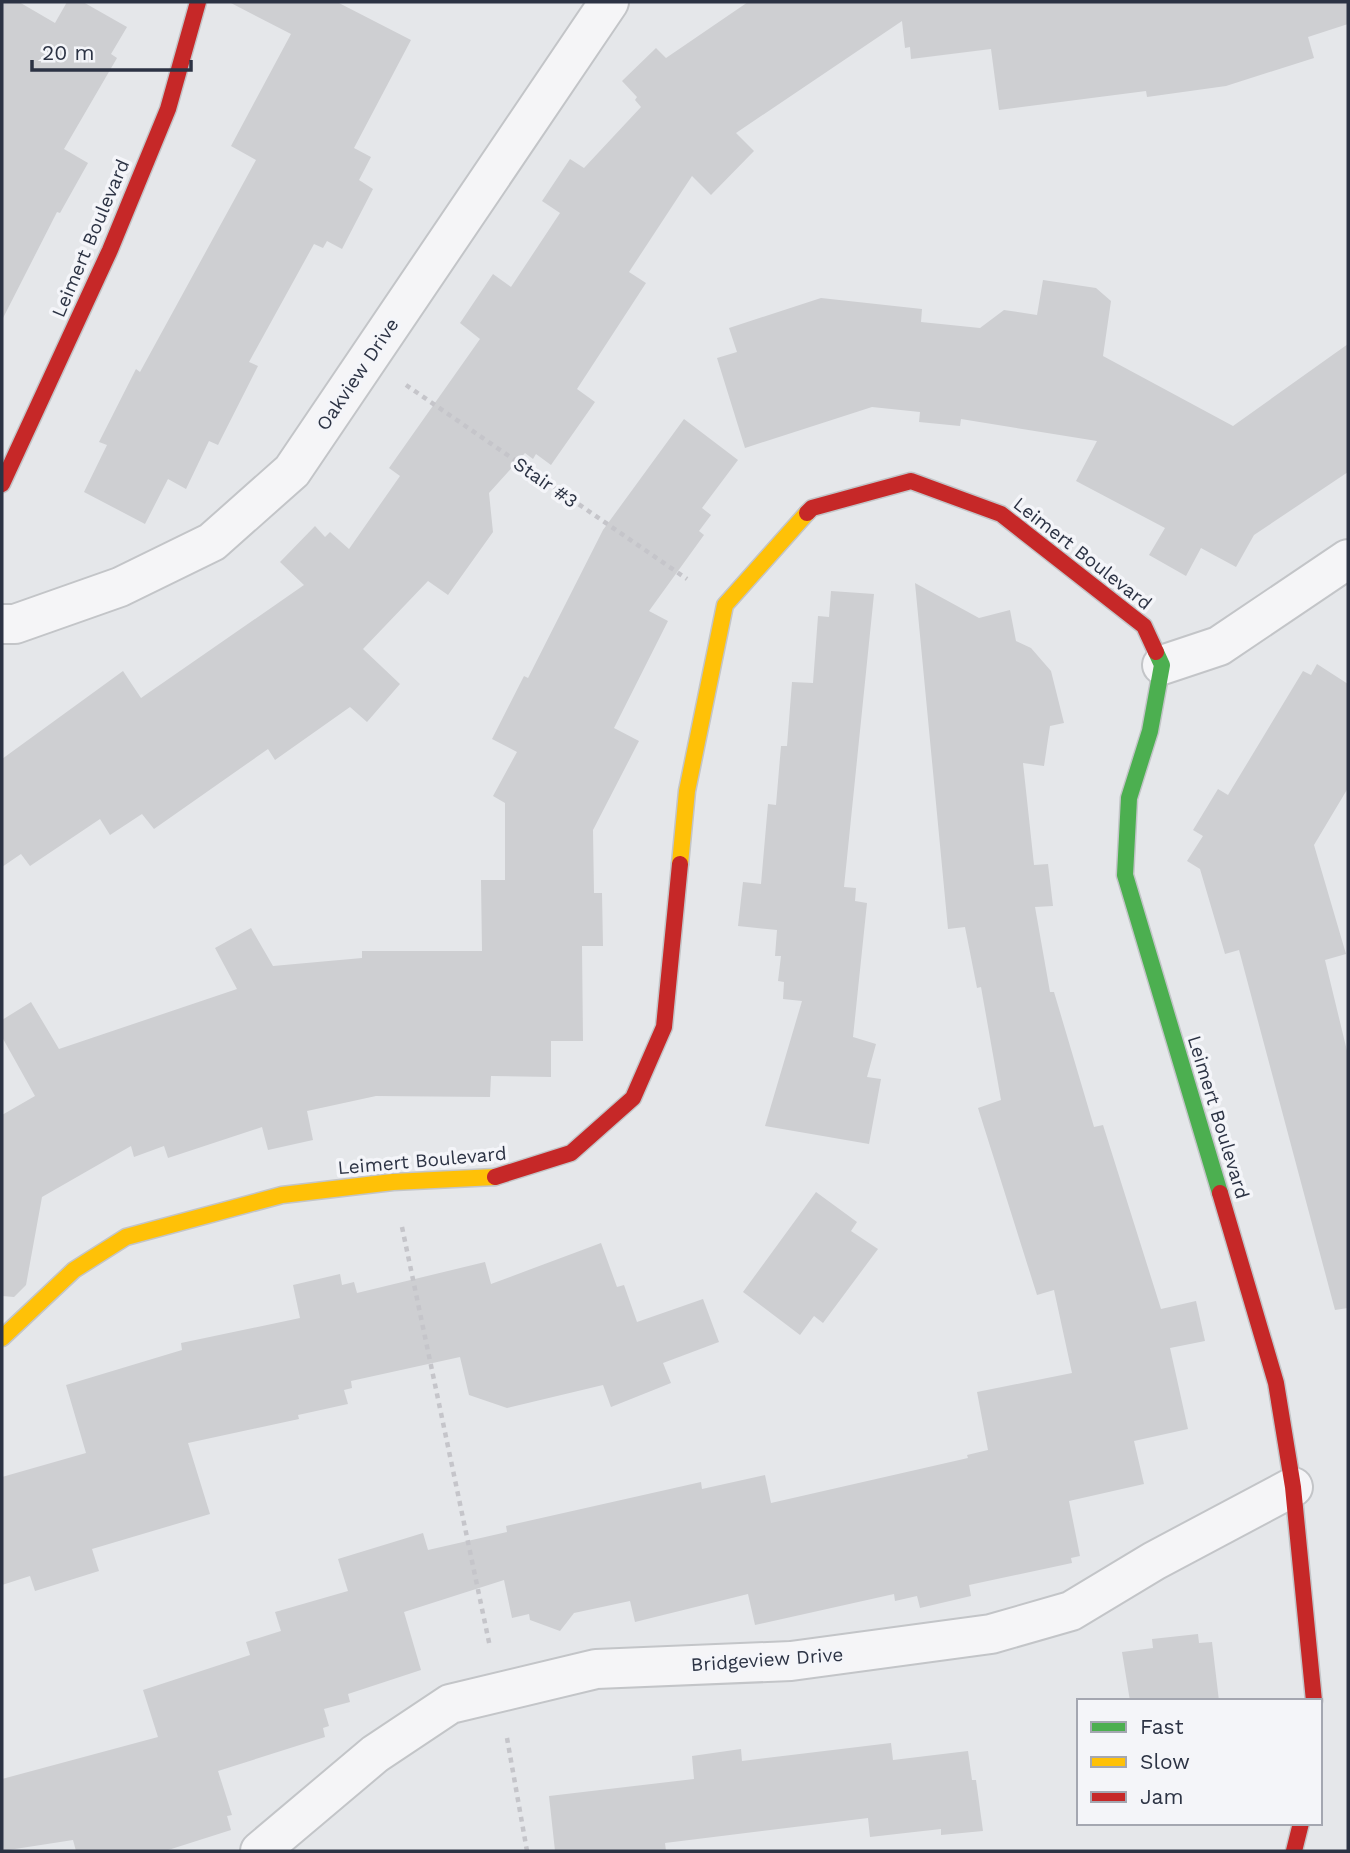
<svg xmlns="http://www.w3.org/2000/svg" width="1350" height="1853" font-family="'Work Sans',sans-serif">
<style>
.building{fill:#cecfd2}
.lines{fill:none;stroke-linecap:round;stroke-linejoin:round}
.street-casing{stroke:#c3c5c8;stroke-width:42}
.fast-casing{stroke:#c3c5c8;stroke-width:19}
.slow-casing{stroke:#c3c5c8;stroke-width:19}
.jam-casing{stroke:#c3c5c8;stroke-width:19}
.path{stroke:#c5c5ca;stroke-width:4.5;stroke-dasharray:5 5;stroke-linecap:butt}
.street{stroke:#f5f5f7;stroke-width:38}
.fast{stroke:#4caf50;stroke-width:16}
.slow{stroke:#ffc107;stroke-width:16}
.jam{stroke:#c62828;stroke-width:16}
.labels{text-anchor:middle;stroke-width:7;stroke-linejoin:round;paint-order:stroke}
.street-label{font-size:19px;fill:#2c3344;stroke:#f4f5f9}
</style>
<rect width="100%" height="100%" fill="#e5e7ea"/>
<g class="building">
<polygon points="2,2 19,2 55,23 67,2 83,2 127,27 111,54 117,58 64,149 88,163 60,213 57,212 2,320"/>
<polygon points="229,2 337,2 411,40 354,148 371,157 359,180 373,189 342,249 327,241 323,248 314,244 249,362 258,366 218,445 209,441 186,489 168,479 145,524 84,492 107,445 99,442 136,369 140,372 256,160 231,146 291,34"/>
<polygon points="748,2 1348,2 1348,24 1308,37 1314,58 1226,86 1147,97 1146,91 999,110 991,49 911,59 910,47 905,48 902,21 736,133 754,151 711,195 692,176 629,272 646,283 577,389 595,402 551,465 536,454 533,459 525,453 489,493 493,532 448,595 428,581 363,649 400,684 367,722 350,707 275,760 268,749 154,829 142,814 110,835 100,819 30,866 21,854 2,867 2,759 123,671 141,698 304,585 280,562 315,526 325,537 330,532 349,549 400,476 389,468 480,339 460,323 493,274 511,287 560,213 542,201 570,159 584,168 641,107 635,100 637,97 622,81 656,48 666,58"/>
<polygon points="1043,280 1096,288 1111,301 1103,356 1233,426 1348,344 1348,472 1254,535 1236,567 1201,548 1186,576 1149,555 1165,528 1076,481 1097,441 961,419 960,426 919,422 920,412 872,407 745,448 717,358 737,352 729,328 821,298 922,309 921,322 980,328 1004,310 1037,315"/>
<polygon points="684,419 738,460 702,508 711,515 699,531 704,535 649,611 668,621 614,728 639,741 593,830 594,893 602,893 603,946 582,946 583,1041 551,1041 551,1077 491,1076 490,1097 376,1096 307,1111 313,1140 268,1150 262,1127 168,1158 164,1146 134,1157 131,1146 42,1197 26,1285 14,1297 2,1296 2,1115 35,1096 2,1037 2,1020 31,1002 59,1049 237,989 215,948 251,928 273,966 362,958 362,951 482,951 481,880 505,880 505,803 493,796 517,752 492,739 524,676 528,678 603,530"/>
<polygon points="915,583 979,618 1010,610 1016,641 1031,648 1051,671 1064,723 1050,726 1044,766 1023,763 1034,865 1048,864 1053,906 1035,907 1050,992 1054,992 1094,1127 1103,1125 1161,1309 1196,1301 1205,1341 1170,1348 1188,1429 1134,1441 1144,1484 1069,1501 1080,1556 1071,1558 1072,1563 969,1585 971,1596 920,1608 917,1596 895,1601 894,1594 755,1625 748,1594 635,1622 630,1601 574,1613 560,1631 530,1620 529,1614 512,1618 504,1580 404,1612 421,1670 348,1694 350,1702 324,1709 329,1726 323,1728 325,1737 218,1771 232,1815 227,1816 231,1830 165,1851 76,1851 73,1840 2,1851 2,1779 158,1737 143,1690 250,1655 246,1642 281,1631 275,1612 348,1591 338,1559 423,1533 428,1550 507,1532 506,1526 701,1482 702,1489 765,1475 771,1503 968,1458 967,1455 988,1450 977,1392 1072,1373 1054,1290 1037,1295 978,1108 1001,1100 981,987 977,988 965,927 948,929"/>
<polygon points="831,591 874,594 844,887 856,888 855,901 867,903 853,1037 876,1044 867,1077 881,1079 869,1144 765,1126 802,1001 783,999 784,982 778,981 781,956 775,956 777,930 738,926 743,882 761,884 768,804 776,805 781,746 787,746 792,682 813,683 818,616 829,617"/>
<polygon points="1317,664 1348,684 1348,788 1314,845 1346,954 1325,960 1348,1055 1348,1308 1335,1310 1239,950 1225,954 1200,869 1187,861 1203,836 1193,830 1218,789 1228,795 1303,671 1311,675"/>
<polygon points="816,1192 857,1222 851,1231 878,1249 823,1323 814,1316 800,1335 743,1292"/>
<polygon points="601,1243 617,1287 624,1285 637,1322 703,1299 719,1342 663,1363 671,1383 611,1407 603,1385 507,1408 469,1395 460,1357 351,1381 352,1388 344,1390 348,1404 298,1415 299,1419 188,1443 210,1514 92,1549 99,1571 35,1591 30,1576 2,1585 2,1477 86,1453 66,1385 182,1350 181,1343 300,1318 293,1285 340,1274 342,1285 354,1282 357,1293 485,1262 491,1284"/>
<polygon points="1198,1634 1199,1643 1212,1642 1219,1701 1130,1701 1122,1652 1153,1648 1152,1639"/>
<polygon points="891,1743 893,1760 968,1751 972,1780 976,1780 983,1831 941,1835 941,1829 870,1837 868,1818 665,1843 666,1851 555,1851 549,1796 694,1779 692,1756 741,1749 742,1761"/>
</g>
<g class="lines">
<g class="street-casing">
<g id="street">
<polyline points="2,624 15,624 120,587 212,542 292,471 609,2"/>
<polyline points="1162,665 1219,646 1348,559"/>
<polyline points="260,1851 375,1754 450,1704 596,1669 791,1661 991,1634 1071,1611 1154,1561 1293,1487"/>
</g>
</g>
<g class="fast-casing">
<polyline id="fast" points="1156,652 1162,665 1150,731 1129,798 1125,875 1220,1193"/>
</g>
<g class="slow-casing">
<g id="slow">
<polyline points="680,864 687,791 725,605 807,513"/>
<polyline points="2,1338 74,1270 126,1237 282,1195 393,1182 495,1177"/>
</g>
</g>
<g class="jam-casing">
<g id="jam">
<polyline points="2,484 110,250 168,109 198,2"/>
<polyline points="807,513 812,508 911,481 1001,514 1144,626 1156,652"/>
<polyline points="495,1177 571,1153 633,1098 664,1027 680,864"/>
<polyline points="1220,1193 1276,1383 1293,1487 1314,1701"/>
<polyline points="1294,1851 1301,1823"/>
</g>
</g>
<g class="path">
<polyline points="406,385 687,579"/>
<polyline points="402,1227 490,1647"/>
<polyline points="507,1738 527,1851"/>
</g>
<use href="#street" class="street"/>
<use href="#fast" class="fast"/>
<use href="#slow" class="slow"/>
<use href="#jam" class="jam"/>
</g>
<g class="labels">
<g class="street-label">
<text transform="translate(90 238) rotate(-67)" y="7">Leimert Boulevard</text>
<text transform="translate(357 374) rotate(-56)" y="7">Oakview Drive</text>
<text transform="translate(546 482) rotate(35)" y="7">Stair #3</text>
<text transform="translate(1083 553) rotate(38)" y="7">Leimert Boulevard</text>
<text transform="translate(1219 1117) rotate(73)" y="7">Leimert Boulevard</text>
<text transform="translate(422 1160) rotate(-5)" y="7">Leimert Boulevard</text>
<text transform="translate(767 1659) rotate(-4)" y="7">Bridgeview Drive</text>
</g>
</g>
<rect width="1350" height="1853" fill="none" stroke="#2c3344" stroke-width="7"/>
<rect x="1077" y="1699" width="245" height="126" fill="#f4f5f9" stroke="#a4a7b1" stroke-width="2"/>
<rect x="1091" y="1722" width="35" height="10" fill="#4caf50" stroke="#a4a7b1" stroke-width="2"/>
<text x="1140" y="1734" font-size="21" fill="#2c3344">Fast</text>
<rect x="1091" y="1757" width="35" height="10" fill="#ffc107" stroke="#a4a7b1" stroke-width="2"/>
<text x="1140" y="1769" font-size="21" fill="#2c3344">Slow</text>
<rect x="1091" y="1792" width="35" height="10" fill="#c62828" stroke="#a4a7b1" stroke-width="2"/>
<text x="1140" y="1804" font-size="21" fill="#2c3344">Jam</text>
<path d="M32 60v10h159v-10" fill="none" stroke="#2c3344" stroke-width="3.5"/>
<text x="42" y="60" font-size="21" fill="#2c3344" stroke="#f4f5f9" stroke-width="5" paint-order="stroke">20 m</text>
</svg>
